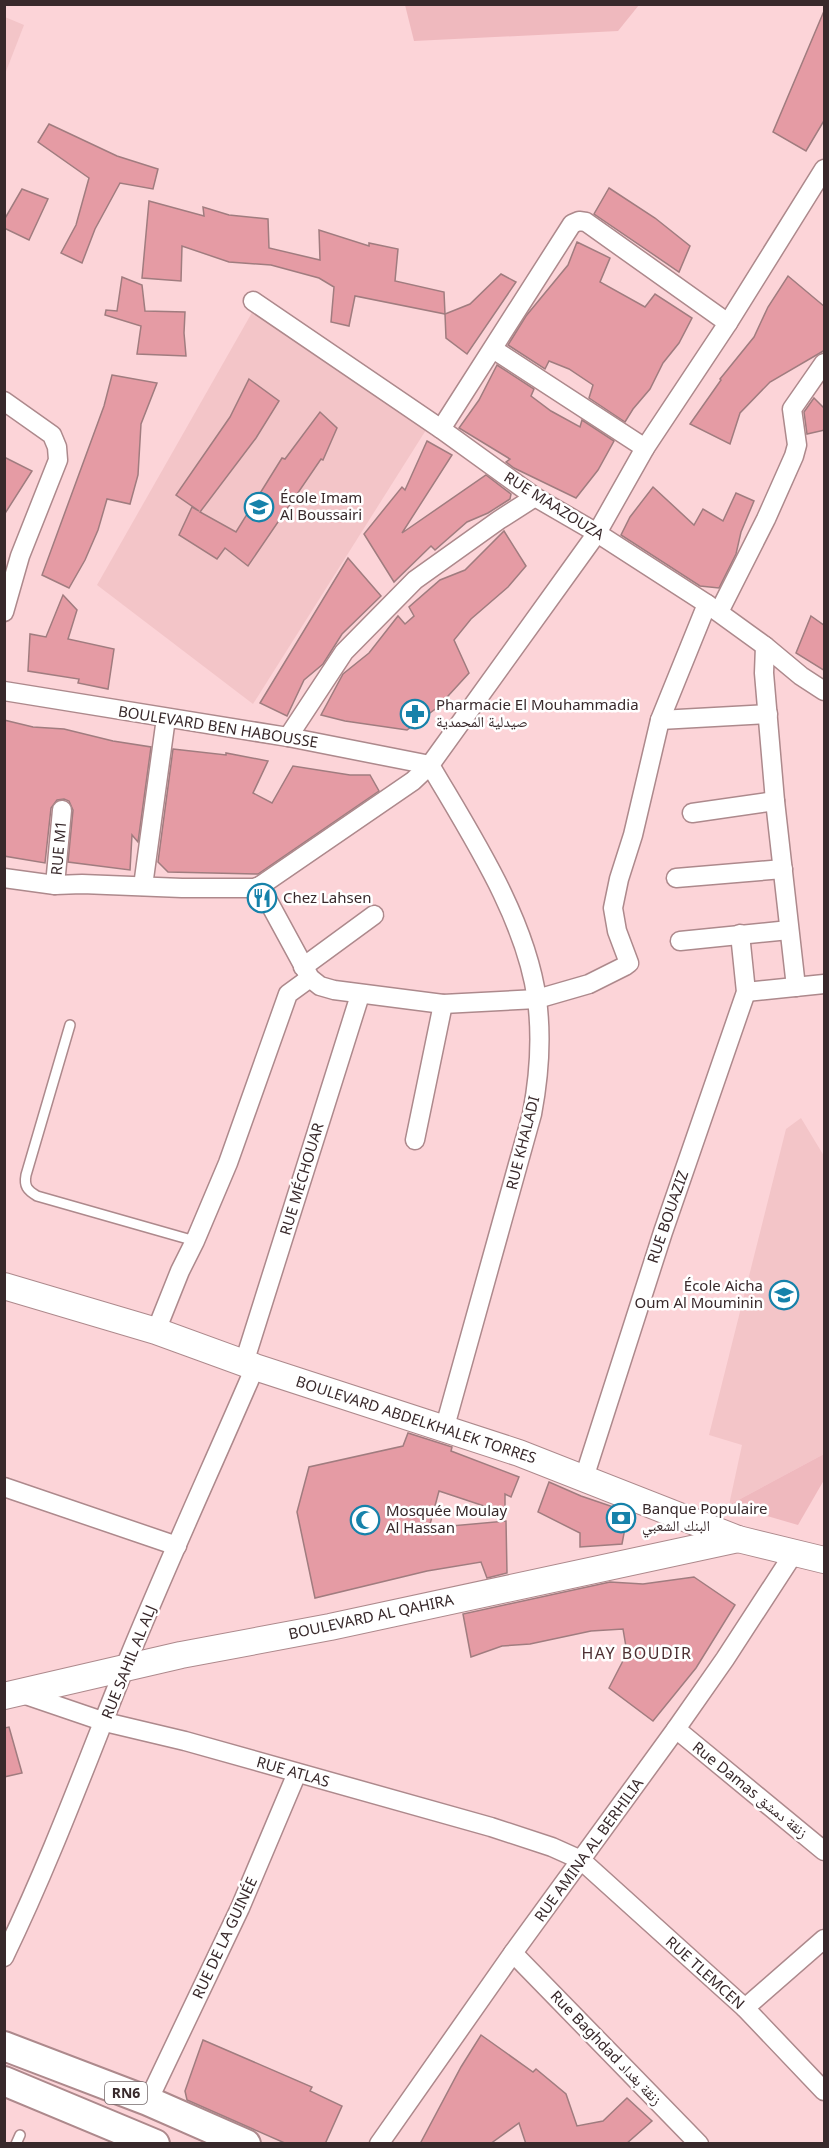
<svg xmlns="http://www.w3.org/2000/svg" width="829" height="2148" font-family="'Noto Sans','Noto Naskh Arabic',sans-serif">
<style>
.built{fill:#f3c5c8}
.green{fill:#efb9be}
.building{fill:#e59ba4;stroke:#a07c7f;stroke-width:1.5}
.lines{fill:none;stroke-linecap:round;stroke-linejoin:round}
.lane-casing{stroke:#ad898c;stroke-width:12}
.street-casing{stroke:#ad898c;stroke-width:21}
.secondary-casing{stroke:#ad898c;stroke-width:28}
.primary-casing{stroke:#ad898c;stroke-width:32}
.lane{stroke:#fff;stroke-width:9}
.street{stroke:#fff;stroke-width:18}
.secondary{stroke:#fff;stroke-width:26}
.primary{stroke:#fff;stroke-width:28}
.labels{text-anchor:middle;stroke-width:5;stroke-linejoin:round;paint-order:stroke}
.shield{fill:#fff;stroke:#74696b;stroke-width:1.5}
.shield-label{font-size:14px;font-weight:bold;fill:#38292b}
.poi-label{font-size:15px;fill:#38292b;stroke:#fff;text-anchor:start}
.street-label{font-size:15px;fill:#38292b;stroke:#fff}
.neighbourhood-label{font-size:16px;letter-spacing:1.5px;fill:#4d2f32;stroke:#fff}
</style>
<rect width="100%" height="100%" fill="#fcd4d8"/>
<g class="built">
<polygon points="5,17 24,25 5,74"/>
<polygon points="254,309 426,430 253,704 97,585"/>
<polygon points="801,1118 824,1156 824,1454 729,1505 742,1445 709,1435 786,1129"/>
</g>
<g class="green">
<polygon points="405,5 405,4 639,5 618,31 414,41"/>
<polygon points="824,1454 824,1480 798,1525 729,1505"/>
</g>
<g class="building">
<polygon points="824,11 825,119 806,151 773,132"/>
<polygon points="49,124 117,156 158,169 153,189 120,183 95,229 82,263 61,253 76,225 89,178 38,142"/>
<polygon points="609,188 655,218 690,246 679,272 594,214"/>
<polygon points="22,189 48,199 29,240 4,228 4,220"/>
<polygon points="149,201 204,216 203,207 229,215 268,219 269,248 320,260 319,230 369,246 369,243 398,249 395,281 444,292 445,314 355,296 349,326 331,322 334,287 319,278 271,265 229,262 182,246 181,281 142,278"/>
<polygon points="577,242 610,258 600,282 645,307 655,294 692,318 679,343 663,363 650,389 633,409 625,422 589,398 593,385 569,369 549,361 545,369 508,345 526,316 568,265"/>
<polygon points="501,274 516,282 467,354 446,338 445,314 470,304"/>
<polygon points="788,276 825,307 825,350 770,382 740,413 730,444 690,424 721,380 720,379 754,337 768,307"/>
<polygon points="122,277 142,285 145,311 185,312 184,333 186,356 137,354 141,326 105,315 106,310 117,311"/>
<polygon points="497,365 534,389 531,396 551,411 580,427 582,420 614,441 598,470 576,498 514,468 506,462 510,459 459,428 479,400"/>
<polygon points="112,375 157,383 141,424 138,475 130,504 107,499 98,530 85,560 69,588 42,575 104,406"/>
<polygon points="249,379 279,401 256,438 200,512 236,532 282,458 285,459 320,412 337,428 323,460 321,459 248,566 225,548 217,559 179,535 192,507 199,511 176,495 230,417"/>
<polygon points="814,398 825,409 825,430 807,434 804,412"/>
<polygon points="427,441 452,455 402,533 486,475 511,494 510,499 488,513 467,522 435,550 431,546 394,582 364,534 402,487 405,490"/>
<polygon points="4,457 32,471 4,515"/>
<polygon points="653,487 694,525 703,509 723,521 736,493 754,501 741,532 736,554 719,588 700,586 621,535 630,517"/>
<polygon points="504,531 526,566 508,587 471,619 454,640 469,673 438,707 407,730 345,721 321,715 343,674 369,653 398,616 405,624 414,616 409,607 440,580 465,570"/>
<polygon points="348,558 381,596 342,634 323,664 304,680 287,716 260,703"/>
<polygon points="63,595 77,610 68,639 114,649 108,689 78,683 79,679 28,671 30,634 46,637"/>
<polygon points="811,616 825,626 825,671 796,653"/>
<polygon points="4,720 33,727 64,729 113,741 151,747 138,842 132,835 130,870 68,862 73,810 69,801 64,799 57,800 51,808 45,863 4,856"/>
<polygon points="173,749 226,755 226,753 268,761 253,793 272,803 293,766 350,775 370,775 379,791 258,874 168,872 158,862"/>
<polygon points="408,1433 452,1447 451,1451 519,1477 511,1497 505,1494 505,1513 439,1491 429,1528 506,1521 507,1573 487,1578 481,1562 427,1571 315,1598 297,1512 309,1467 403,1446"/>
<polygon points="549,1482 581,1496 628,1512 622,1544 580,1547 580,1533 538,1512"/>
<polygon points="694,1577 735,1605 696,1668 653,1721 609,1688 627,1653 623,1629 591,1631 530,1644 502,1646 471,1657 463,1614 610,1582 643,1584"/>
<polygon points="9,1727 22,1773 4,1777 4,1728"/>
<polygon points="481,2035 533,2072 536,2069 566,2094 577,2126 603,2121 627,2098 652,2121 626,2144 526,2144 519,2123 490,2144 420,2144 461,2067"/>
<polygon points="203,2040 312,2087 310,2091 342,2106 325,2144 287,2144 187,2100 185,2091"/>
</g>
<g class="lines">
<g class="lane-casing">
<g id="lane">
<path d="M70,1025L26,1175C24,1186 27,1190 37,1196L195,1241"/>
<polyline points="16,2144 20,2135"/>
</g>
</g>
<g class="street-casing">
<g id="street">
<polyline points="253,301 441,429 535,497 597,533 707,604 765,646 801,676 824,691"/>
<polyline points="493,349 645,448"/>
<polyline points="4,401 52,435 57,447 58,460 20,556 4,612"/>
<polyline points="441,429 572,224 579,221 586,222 728,323"/>
<polyline points="719,612 766,519 794,456 797,445 792,409 824,363"/>
<polyline points="765,646 764,673 775,801 796,987"/>
<polyline points="4,691 288,737 430,765"/>
<polyline points="660,720 768,714"/>
<polyline points="288,737 344,652 415,580 499,520 535,497"/>
<path d="M430,765C471,835 526,918 537,1000C542,1038 539,1077 532,1114L444,1430"/>
<polyline points="692,813 775,801"/>
<polyline points="4,878 55,885 82,884 182,888 254,888 260,886 413,781 430,765 597,533 645,448 728,323 824,169"/>
<polyline points="676,878 783,869"/>
<polyline points="55,885 62,810"/>
<polyline points="143,886 166,718"/>
<polyline points="260,886 310,978 320,986 334,990 443,1004 537,999 589,984 625,966 629,963 617,931 613,908 619,879 633,835 660,720 707,604"/>
<polyline points="680,941 789,930"/>
<polyline points="303,967 374,915"/>
<polyline points="746,992 824,984"/>
<polyline points="415,1140 443,1004"/>
<polyline points="156,1331 180,1271 195,1241 228,1163 288,994 310,978"/>
<polyline points="244,1363 360,995"/>
<polyline points="584,1478 663,1232 746,992 740,934"/>
<polyline points="4,1487 177,1546"/>
<polyline points="17,1692 105,1722 185,1741 491,1827 552,1847 581,1860 745,2008 824,2091"/>
<polyline points="676,1729 824,1851"/>
<polyline points="513,1953 699,2144"/>
<path d="M4,1957C50,1862 86,1764 125,1667C166,1566 212,1467 255,1367"/>
<polyline points="745,2008 824,1939"/>
<polyline points="148,2101 240,1908 297,1773"/>
<polyline points="379,2144 513,1953 676,1729 725,1659 794,1553"/>
</g>
</g>
<g class="secondary-casing">
<g id="secondary">
<polyline points="4,1286 156,1331 255,1367 519,1453 738,1539 824,1560"/>
<polyline points="4,1696 181,1655 330,1627 738,1539"/>
</g>
</g>
<g class="primary-casing">
<g id="primary">
<polyline points="4,2046 148,2101 246,2144"/>
<polyline points="4,2081 155,2144"/>
</g>
</g>
<use href="#lane" class="lane"/>
<use href="#street" class="street"/>
<use href="#secondary" class="secondary"/>
<use href="#primary" class="primary"/>
</g>
<defs>
<g id="school-ring" transform="scale(1.5)"><circle r="9.5" fill="#fff" stroke="#1682aa" stroke-width="1.5"/><path d="M0-5L7-2L0 1L-7-2ZM-4 1L0 2.5L4 1V4Q0 6-4 4Z" fill="#1682aa"/></g>
<g id="pharmacy-ring" transform="scale(1.5)"><circle r="9.5" fill="#fff" stroke="#1682aa" stroke-width="1.5"/><path d="M-2-6h4v4h4v4h-4v4h-4v-4h-4v-4h4Z" fill="#1682aa"/></g>
<g id="restaurant-ring" transform="scale(1.5)"><circle r="9.5" fill="#fff" stroke="#1682aa" stroke-width="1.5"/><path d="M-5-6h1v4h1v-4h1v4h1v-4h1v5L-1.5 .5V6h-2V.5L-5-1ZM5-6V6H3V1.5H1.5Q1.5-4 5-6Z" fill="#1682aa"/></g>
<g id="bank-ring" transform="scale(1.5)"><circle r="9.5" fill="#fff" stroke="#1682aa" stroke-width="1.5"/><path d="M-6-4H6V4H-6ZM0-2.3a2.3 2.3 0 1 0 0 4.6a2.3 2.3 0 1 0 0-4.6Z" fill="#1682aa"/></g>
<g id="mosque-ring" transform="scale(1.5)"><circle r="9.5" fill="#fff" stroke="#1682aa" stroke-width="1.5"/><path d="M3.5-4.9A6 6 0 1 0 3.5 4.9A5 5 0 1 1 3.5-4.9Z" fill="#1682aa"/></g>
</defs>
<g fill-rule="evenodd">
<use href="#school-ring" x="259" y="507"/>
<use href="#pharmacy-ring" x="415" y="714"/>
<use href="#restaurant-ring" x="262" y="898"/>
<use href="#school-ring" x="784" y="1295"/>
<use href="#bank-ring" x="621" y="1518"/>
<use href="#mosque-ring" x="365" y="1520"/>
</g>
<g class="labels">
<rect class="shield" x="105" y="2082" width="42" height="22" rx="4.5"/>
<g class="shield-label">
<text x="126" y="2098">RN6</text>
</g>
<g class="poi-label">
<text x="280" y="503">École Imam<tspan x="280" dy="17">Al Boussairi</tspan></text>
<text x="436" y="710">Pharmacie El Mouhammadia<tspan x="436" dy="17">صيدلية المحمدية</tspan></text>
<text x="283" y="903">Chez Lahsen</text>
<text x="763" y="1291" text-anchor="end">École Aicha<tspan x="763" dy="17">Oum Al Mouminin</tspan></text>
<text x="642" y="1514">Banque Populaire<tspan x="642" dy="17">البنك الشعبي</tspan></text>
<text x="386" y="1516">Mosquée Moulay<tspan x="386" dy="17">Al Hassan</tspan></text>
</g>
<g class="street-label">
<text transform="translate(554 506) rotate(32)" y="5">RUE MAAZOUZA</text>
<text transform="translate(218 727) rotate(9)" y="5">BOULEVARD BEN HABOUSSE</text>
<text transform="translate(59 848) rotate(-85)" y="5">RUE M1</text>
<text transform="translate(523 1143) rotate(-76)" y="5">RUE KHALADI</text>
<text transform="translate(302 1179) rotate(-73)" y="5">RUE MÉCHOUAR</text>
<text transform="translate(668 1217) rotate(-71)" y="5">RUE BOUAZIZ</text>
<text transform="translate(416 1420) rotate(18)" y="5">BOULEVARD ABDELKHALEK TORRES</text>
<text transform="translate(371 1617) rotate(-12)" y="5">BOULEVARD AL QAHIRA</text>
<text transform="translate(129 1662) rotate(-68)" y="5">RUE SAHIL AL ALJ</text>
<text transform="translate(293 1772) rotate(16)" y="5">RUE ATLAS</text>
<text transform="translate(750 1790) rotate(39)" y="5">Rue Damas زنقة دمشق</text>
<text transform="translate(589 1850) rotate(-54)" y="5">RUE AMINA AL BERHILIA</text>
<text transform="translate(225 1938) rotate(-65)" y="5">RUE DE LA GUINÉE</text>
<text transform="translate(705 1973) rotate(42)" y="5">RUE TLEMCEN</text>
<text transform="translate(606 2048) rotate(46)" y="5">Rue Baghdad زنقة بغداد</text>
</g>
<g class="neighbourhood-label">
<text x="637" y="1659">HAY BOUDIR</text>
</g>
</g>
<rect width="829" height="2148" fill="none" stroke="#38292b" stroke-width="12"/>
</svg>
